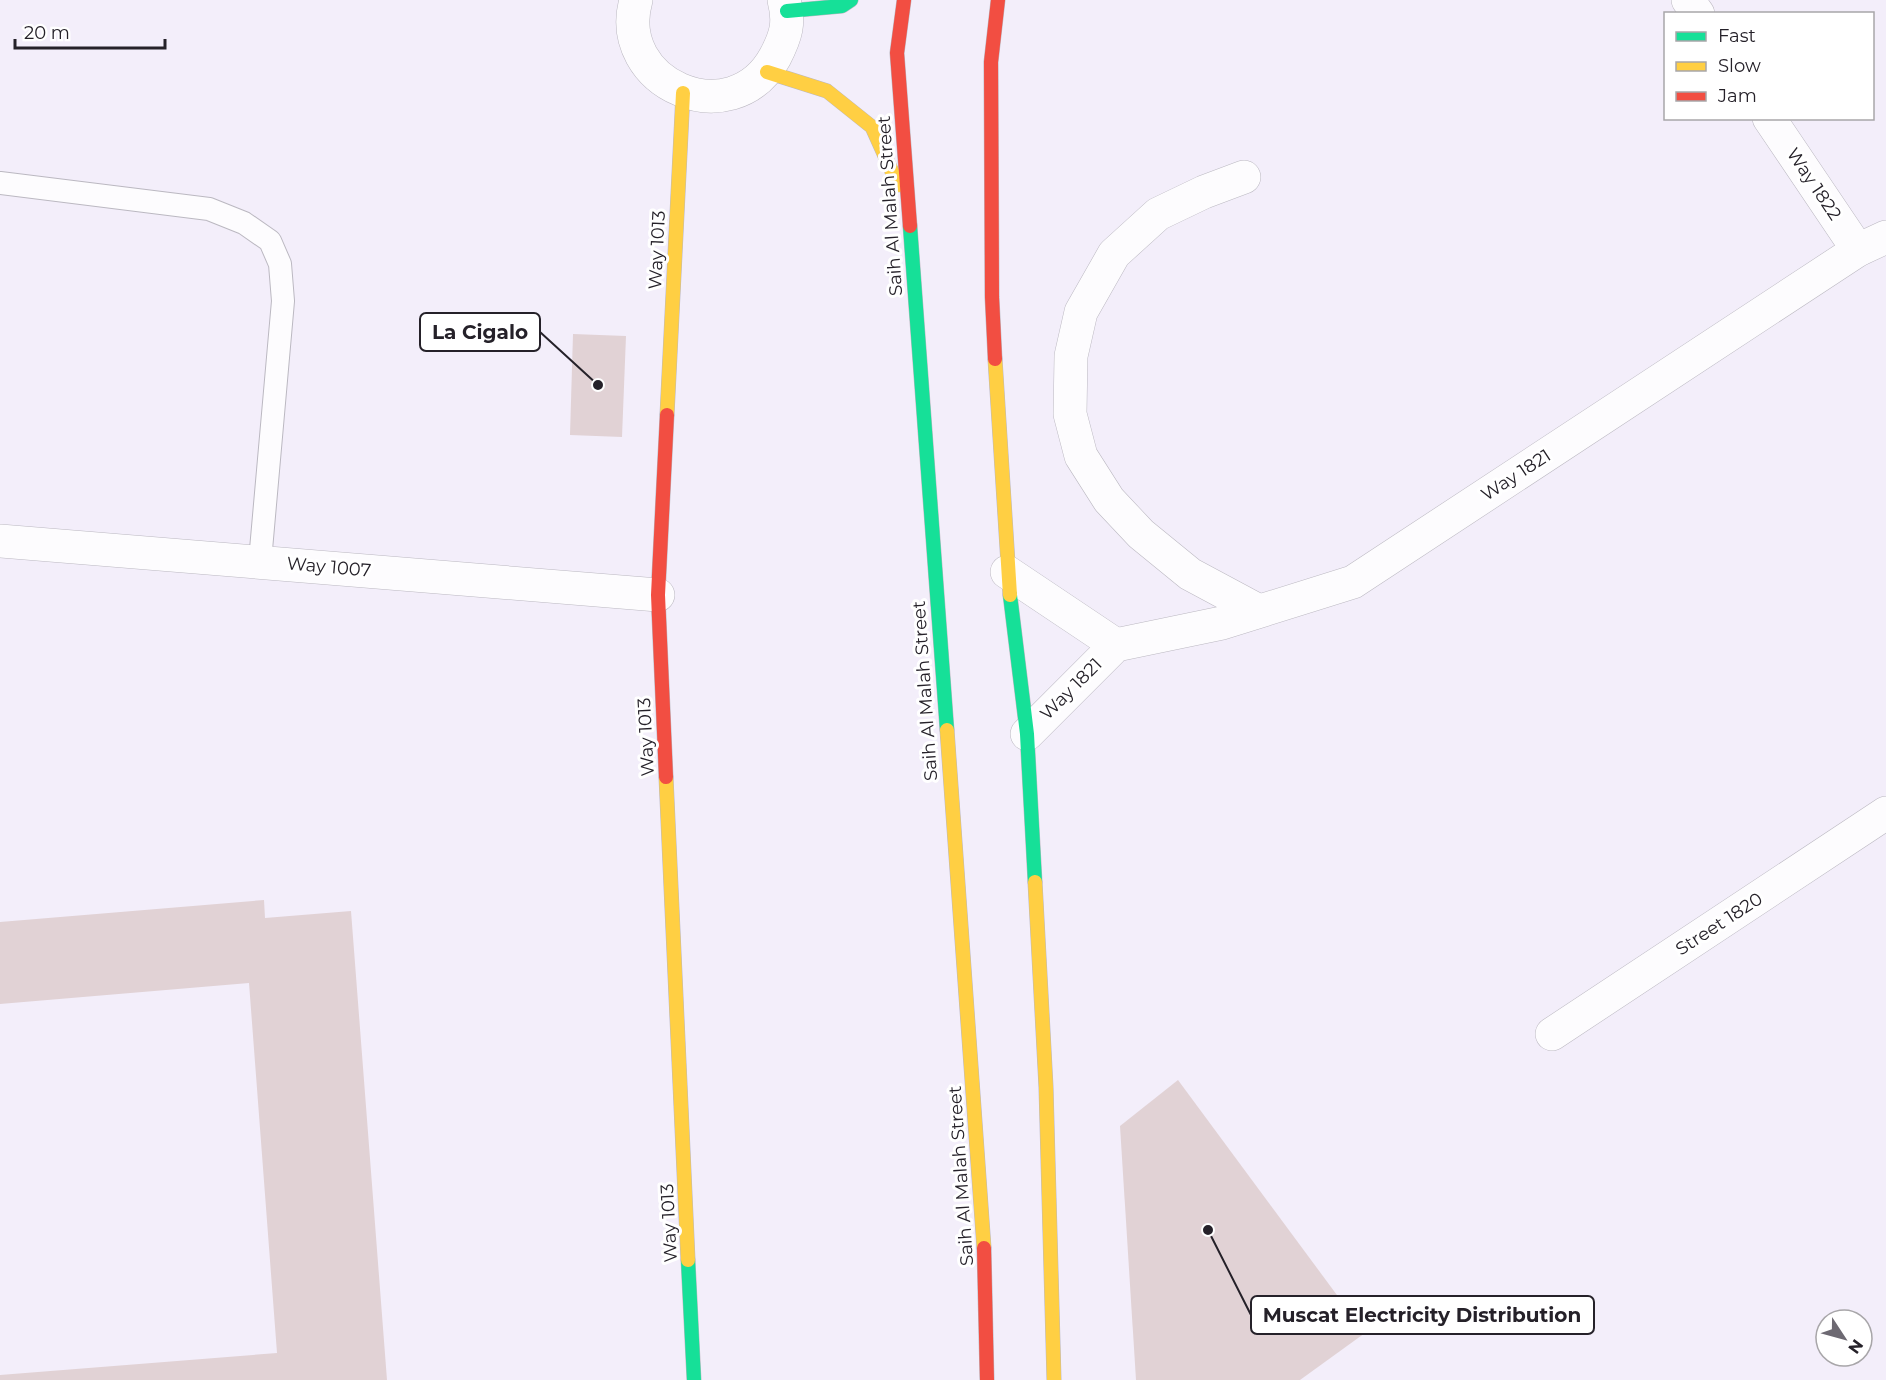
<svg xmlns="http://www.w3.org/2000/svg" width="1886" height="1380" font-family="Montserrat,sans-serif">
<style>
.building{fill:#e1d2d5}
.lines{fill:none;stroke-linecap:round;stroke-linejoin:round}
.lane-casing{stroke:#bbb8c1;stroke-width:24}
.street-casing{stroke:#bbb8c1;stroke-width:34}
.fast-casing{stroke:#bbb8c1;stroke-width:15}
.slow-casing{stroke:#bbb8c1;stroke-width:15}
.jam-casing{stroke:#bbb8c1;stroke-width:15}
.lane{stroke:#fdfcfe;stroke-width:22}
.street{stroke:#fdfcfe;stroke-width:33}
.fast{stroke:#16e098;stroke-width:14}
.slow{stroke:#ffcf43;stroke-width:14}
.jam{stroke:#f24e42;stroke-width:14}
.labels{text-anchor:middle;stroke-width:6;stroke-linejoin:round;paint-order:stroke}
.street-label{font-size:18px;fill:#252129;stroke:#fff}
.leader{fill:none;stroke:#252129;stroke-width:2}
.callout-dot{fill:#252129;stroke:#fff;stroke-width:2}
.callout{fill:#fff;stroke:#252129;stroke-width:2}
.callout-label{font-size:20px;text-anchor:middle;font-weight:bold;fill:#252129}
</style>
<rect width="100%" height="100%" fill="#f3eefa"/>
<g class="building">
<polygon points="573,334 626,336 622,437 570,435"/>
<polygon points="264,900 265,918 351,911 387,1380 0,1380 0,1375 277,1353 249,983 0,1004 0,922"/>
<polygon points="1178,1080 1365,1333 1300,1380 1136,1380 1120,1126"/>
</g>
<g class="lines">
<g class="lane-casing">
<polyline id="lane" points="0,183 209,209 244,223 270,241 280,264 283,301 260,561"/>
</g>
<g class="street-casing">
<g id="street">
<path d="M636,0C612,84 732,136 775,57C786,36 790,23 784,0"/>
<polyline points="1688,0 1698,14"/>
<polyline points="1769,118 1858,250"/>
<polyline points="1244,177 1204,192 1158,214 1114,254 1081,312 1071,356 1070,414 1081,456 1109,500 1141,534 1190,574 1259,611"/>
<polyline points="0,541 658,595"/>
<polyline points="1007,572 1116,645"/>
<polyline points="1027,734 1116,645 1222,623 1353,582 1858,250 1886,237"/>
<polyline points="1552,1034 1886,813"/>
</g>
</g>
<g class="fast-casing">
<g id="fast">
<polyline points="787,11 842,6 851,0"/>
<polyline points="910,226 947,730"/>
<polyline points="1010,595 1027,734 1035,882"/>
<polyline points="688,1260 694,1380"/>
</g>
</g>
<g class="slow-casing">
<g id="slow">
<polyline points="767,72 827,91 872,127 898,185"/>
<polyline points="995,359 1010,595"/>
<polyline points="667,415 683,93"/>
<polyline points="947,730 984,1248"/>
<polyline points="666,777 688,1260"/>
<polyline points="1035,882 1046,1087 1054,1380"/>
</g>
</g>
<g class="jam-casing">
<g id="jam">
<polyline points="904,0 897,53 910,226"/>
<polyline points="995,359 992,297 991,62 998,0"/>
<polyline points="666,777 658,595 667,415"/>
<polyline points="984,1248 987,1380"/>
</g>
</g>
<use href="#lane" class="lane"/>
<use href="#street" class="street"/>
<use href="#fast" class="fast"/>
<use href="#slow" class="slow"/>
<use href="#jam" class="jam"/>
</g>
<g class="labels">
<g class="street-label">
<text transform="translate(1814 184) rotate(56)" y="6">Way 1822</text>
<text transform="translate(890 206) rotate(-94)" y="6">Saih Al Malah Street</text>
<text transform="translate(657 250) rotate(-87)" y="6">Way 1013</text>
<text transform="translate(1516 475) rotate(-33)" y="6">Way 1821</text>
<text transform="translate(329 567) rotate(5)" y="6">Way 1007</text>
<text transform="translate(1071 689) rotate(-45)" y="6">Way 1821</text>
<text transform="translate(925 691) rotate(-94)" y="6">Saih Al Malah Street</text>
<text transform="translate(646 737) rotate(-93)" y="6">Way 1013</text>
<text transform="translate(1719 924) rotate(-33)" y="6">Street 1820</text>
<text transform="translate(961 1176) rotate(-94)" y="6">Saih Al Malah Street</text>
<text transform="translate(669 1223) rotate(-93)" y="6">Way 1013</text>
</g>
</g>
<path class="leader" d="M598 385L540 332M1208 1230L1251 1315"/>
<g class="callout-dot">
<circle cx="598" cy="385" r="6"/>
<circle cx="1208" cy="1230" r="6"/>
</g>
<g class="callout">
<rect x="420" y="313" width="120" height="38" rx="6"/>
<rect x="1251" y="1296" width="343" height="38" rx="6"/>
</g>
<g class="callout-label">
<text x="480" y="339">La Cigalo</text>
<text x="1422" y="1322">Muscat Electricity Distribution</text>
</g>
<rect x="1664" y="12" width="210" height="108" fill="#ffffff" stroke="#a8a6a9" stroke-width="1.5"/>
<rect x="1676" y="32" width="30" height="9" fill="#16e098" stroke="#a8a6a9" stroke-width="1.5"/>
<text x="1718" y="42" font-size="18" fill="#252129">Fast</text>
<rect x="1676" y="62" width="30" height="9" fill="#ffcf43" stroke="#a8a6a9" stroke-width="1.5"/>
<text x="1718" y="72" font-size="18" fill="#252129">Slow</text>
<rect x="1676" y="92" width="30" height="9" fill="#f24e42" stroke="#a8a6a9" stroke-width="1.5"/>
<text x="1718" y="102" font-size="18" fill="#252129">Jam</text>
<g transform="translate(1844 1338) rotate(126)"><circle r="28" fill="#ffffff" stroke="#a8a6a9" stroke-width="1.5"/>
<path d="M0-4.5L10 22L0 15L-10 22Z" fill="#6d6972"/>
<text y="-9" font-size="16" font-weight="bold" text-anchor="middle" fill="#252129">N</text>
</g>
<path d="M15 39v9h150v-9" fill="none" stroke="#252129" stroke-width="3"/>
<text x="24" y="39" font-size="18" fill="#252129" stroke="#ffffff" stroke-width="4.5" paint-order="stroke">20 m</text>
</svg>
